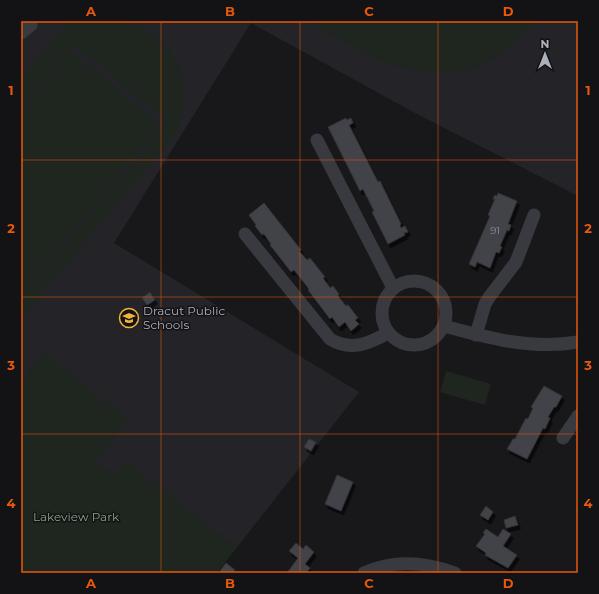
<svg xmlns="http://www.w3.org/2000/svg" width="599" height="594" font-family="Montserrat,sans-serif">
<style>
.built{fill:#242428}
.green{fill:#1e261f}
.building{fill:#424348;stroke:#323237;filter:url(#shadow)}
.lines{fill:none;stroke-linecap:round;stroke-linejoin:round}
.minor{stroke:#393a40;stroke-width:13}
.grid{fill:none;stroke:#e8590c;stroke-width:1;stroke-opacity:0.55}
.labels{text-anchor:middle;stroke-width:3;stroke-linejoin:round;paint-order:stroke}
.number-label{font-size:10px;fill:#91959e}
.poi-label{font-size:12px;fill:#abb0ba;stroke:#131316;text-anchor:start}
.park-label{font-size:12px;fill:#82a584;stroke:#131316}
.neatline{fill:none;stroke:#e8590c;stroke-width:1.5}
.grid-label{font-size:13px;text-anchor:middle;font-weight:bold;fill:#e8590c}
</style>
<defs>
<filter id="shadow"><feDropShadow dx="2.5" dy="4" stdDeviation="0" flood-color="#0009"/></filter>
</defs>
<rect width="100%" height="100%" fill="#18181b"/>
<polygon class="built" points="21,21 578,21 578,196 415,113 251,23 114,243 359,392 238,546 21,421"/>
<g class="green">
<path d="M69,21H94L93,23C167,10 211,85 167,145L21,318V294L30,285L157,136L166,122L76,46L64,56L21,107V78Z"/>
<polygon points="318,21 538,21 528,31 490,61 464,72 426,72 384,63 315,27"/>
<polygon points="71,52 79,59 80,58 154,119 153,121 160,127 23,289 21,287 21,111"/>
<polygon points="44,352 128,420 94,463 114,474 126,460 210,527 209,529 238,546 217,573 21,573 21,381"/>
<polygon points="446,371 491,384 485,405 440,392"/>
</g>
<g class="building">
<polygon points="346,118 347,120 351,118 353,123 349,125 378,182 380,181 401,224 400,225 401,228 405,226 408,232 404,233 405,235 388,244 372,212 374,211 363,189 360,191 328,127"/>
<polygon points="498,193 517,201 508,224 511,225 509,231 507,230 500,246 502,247 499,253 496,252 490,268 477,262 475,267 469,264 490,216 488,215 495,199 493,199 495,195 497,196"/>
<polygon points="264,203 301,250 299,251 307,260 310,258 325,277 323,278 330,288 333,286 339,294 338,296 346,306 348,305 358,318 355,320 359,324 351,331 345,322 339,327 332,317 330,319 308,290 309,289 294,270 291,272 270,245 271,244 264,234 262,235 255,226 256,225 249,215"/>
<polygon points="150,292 155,300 147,305 142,298"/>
<polygon points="544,386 562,396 556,407 554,407 548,417 550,418 545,429 543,428 527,459 507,449 513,439 515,439 526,418 528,419 533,408 531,407"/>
<polygon points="309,439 316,442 311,451 304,447"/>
<polygon points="337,475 353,482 341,511 325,504"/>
<polygon points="486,506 493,512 488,520 480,515"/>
<polygon points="515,516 518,525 506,528 504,520"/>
<polygon points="486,529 498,537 503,529 511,534 503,546 517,555 508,568 485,555 486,553 476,546 485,534 483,533"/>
<polygon points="296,543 303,549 306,545 314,552 305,564 310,568 306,573 287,573 298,558 289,551"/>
<polygon points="226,563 235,570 233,573 223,573 220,571"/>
</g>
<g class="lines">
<g class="minor">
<polyline points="21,33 31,25 31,21"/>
<polyline points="317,140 393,288"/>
<path d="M245,234L330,339C351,352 370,343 388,333"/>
<circle cx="414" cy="313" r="32"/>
<path d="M444,326C488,338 532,350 578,342"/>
<polyline points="476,335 485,304 490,296 516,262 534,215"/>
<polyline points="563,438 578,416"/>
<path d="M364,573C394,559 425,562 455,573"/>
</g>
</g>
<path class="grid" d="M161,21V573M300,21V573M438,21V573M21,160H578M21,297H578M21,434H578"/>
<defs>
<g id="school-ring" transform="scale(1)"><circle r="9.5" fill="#131316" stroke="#f1b43a" stroke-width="1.5"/><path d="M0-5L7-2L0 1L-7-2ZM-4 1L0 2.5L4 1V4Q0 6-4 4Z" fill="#f1b43a"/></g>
</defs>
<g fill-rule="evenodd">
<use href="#school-ring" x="129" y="318"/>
</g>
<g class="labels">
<g class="number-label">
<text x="495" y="234">91</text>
</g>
<g class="poi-label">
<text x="143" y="315">Dracut Public<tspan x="143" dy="14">Schools</tspan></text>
</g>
<g class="park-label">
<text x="76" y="521">Lakeview Park</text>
</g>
</g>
<rect width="599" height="594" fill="none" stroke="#131316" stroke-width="44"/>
<g transform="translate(545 54)" stroke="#131316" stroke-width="3" paint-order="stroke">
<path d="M0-3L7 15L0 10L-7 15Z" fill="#abb0ba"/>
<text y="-6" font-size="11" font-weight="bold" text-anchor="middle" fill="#abb0ba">N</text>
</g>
<rect x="22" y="22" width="555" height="550" class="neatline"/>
<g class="grid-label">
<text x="91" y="16">A</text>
<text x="230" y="16">B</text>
<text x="369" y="16">C</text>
<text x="508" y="16">D</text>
<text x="11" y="95">1</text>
<text x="588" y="95">1</text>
<text x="11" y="233">2</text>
<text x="588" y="233">2</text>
<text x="11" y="370">3</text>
<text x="588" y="370">3</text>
<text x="11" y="508">4</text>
<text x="588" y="508">4</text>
<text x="91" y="588">A</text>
<text x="230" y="588">B</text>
<text x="369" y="588">C</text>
<text x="508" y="588">D</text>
</g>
</svg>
